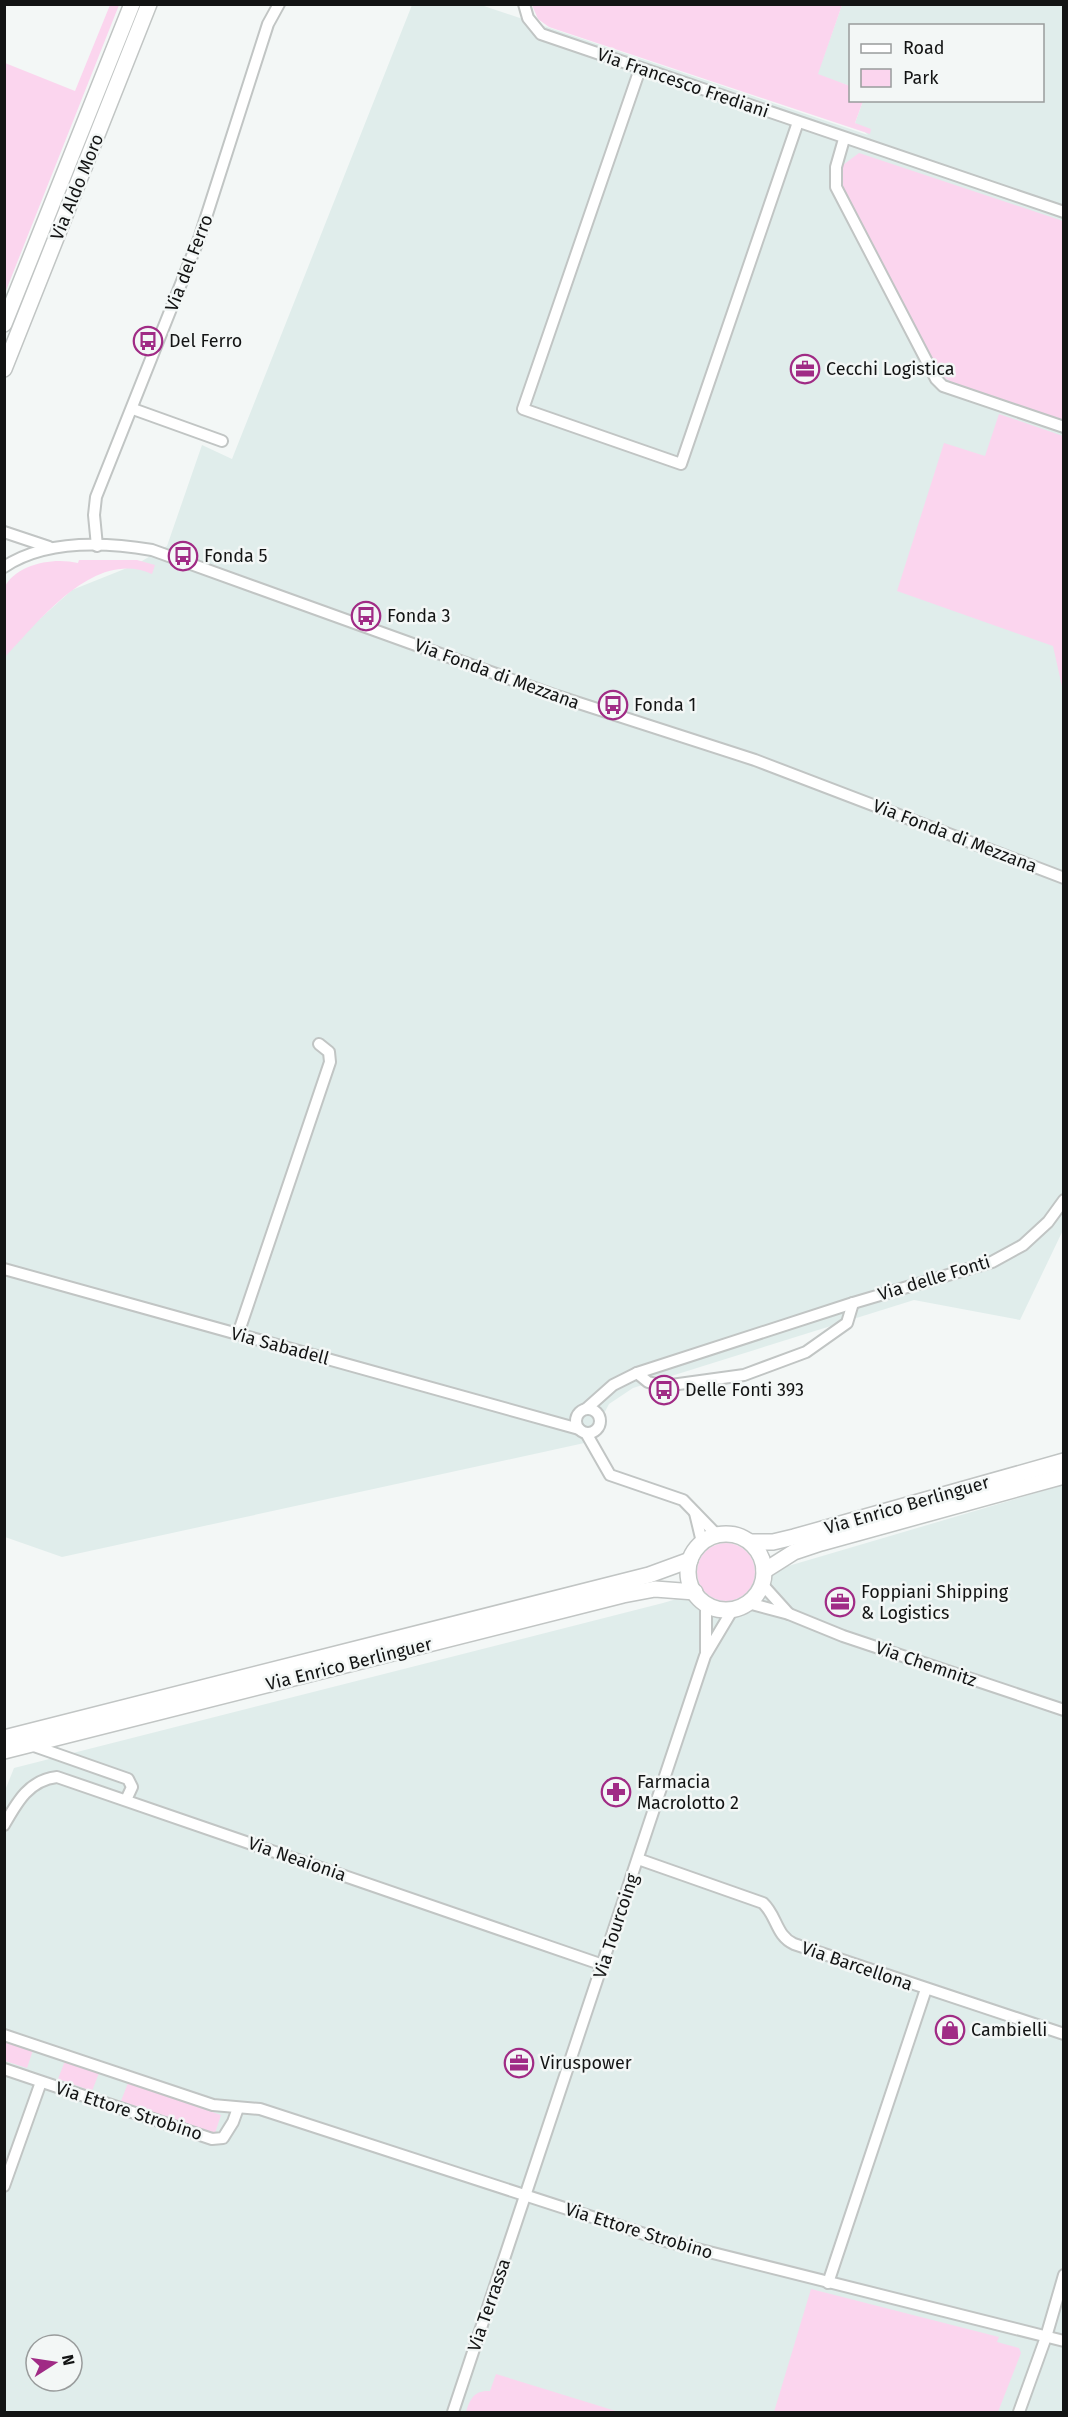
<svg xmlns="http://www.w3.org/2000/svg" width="1068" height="2417" font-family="'Fira Sans',sans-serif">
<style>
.built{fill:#e0edeb;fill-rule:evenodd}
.green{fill:#fbd5ee}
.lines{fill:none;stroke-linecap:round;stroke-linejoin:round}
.minor-casing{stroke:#c1c5c4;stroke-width:14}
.secondary-casing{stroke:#c1c5c4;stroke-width:18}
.minor{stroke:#fff;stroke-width:10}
.secondary{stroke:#fff;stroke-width:15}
.labels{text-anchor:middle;stroke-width:5;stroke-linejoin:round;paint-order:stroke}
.street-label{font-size:18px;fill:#131414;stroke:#f3f7f6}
.poi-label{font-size:18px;fill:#131414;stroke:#f3f7f6;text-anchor:start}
</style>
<rect width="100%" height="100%" fill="#f3f7f6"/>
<g class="built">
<polygon points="412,5 481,5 868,135 855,123 863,101 1042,100 1042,26 850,26 850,86 817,75 842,5 1063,5 1064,1228 1020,1320 914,1300 633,1388 609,1404 589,1442 62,1557 5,1537 4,651 72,590 137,564 167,546 202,445 232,459"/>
<path d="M1063,1485V2412H5L4,1793L14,1768L663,1603ZM36,2345H72V2381H36Z"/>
</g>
<g class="green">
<polygon points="110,5 119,5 5,293 5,63 75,91"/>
<polygon points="532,5 842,5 818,74 850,86 850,100 863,101 855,123 871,129 870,134 549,27 538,19"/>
<polygon points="859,153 1063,221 1063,420 952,382 938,374 842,189 840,177 843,165"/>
<polygon points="999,414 1063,436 1063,691 1053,646 897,591 944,443 985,456"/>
<path d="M79,560H137L155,565L152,574C95,548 40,620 5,657L4,588C16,564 53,557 78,563Z"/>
<circle cx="726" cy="1572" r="29"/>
<polygon points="5,2040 33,2050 27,2068 5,2061"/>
<polygon points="65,2061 99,2073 92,2091 58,2079"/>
<polygon points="128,2083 221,2115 215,2133 121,2101"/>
<polygon points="811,2289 999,2337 997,2342 1019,2348 1021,2353 998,2412 774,2412"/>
<path d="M496,2374L619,2412H466C470,2399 474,2390 490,2391Z"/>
</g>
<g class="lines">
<g class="minor-casing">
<g id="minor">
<polyline points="524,4 528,18 541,34 1064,212"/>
<polyline points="640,69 523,409 681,464 798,122"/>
<polyline points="844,139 836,167 836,187 936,379 943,386 1064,427"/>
<polyline points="133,409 222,441"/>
<polyline points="4,532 49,547"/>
<polyline points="97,546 94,515 96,497 200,236 268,24 279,4"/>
<path d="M4,567C46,539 104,542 152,550L557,696L755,760L1064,878"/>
<polyline points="4,1269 579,1429"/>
<polyline points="238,1334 330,1062 329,1052 319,1044"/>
<polyline points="637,1373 648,1382 664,1386 744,1375 806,1352 847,1323 853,1303"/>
<polyline points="586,1409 613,1385 637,1373 853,1303 992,1262 1023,1245 1048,1222 1064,1200"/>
<circle cx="588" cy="1421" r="12"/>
<polyline points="586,1433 610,1475 683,1500 717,1535"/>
<polyline points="695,1513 702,1542"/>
<polyline points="762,1584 789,1614"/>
<polyline points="748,1603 789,1614 843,1636 1064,1710"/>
<polyline points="706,1652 706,1604"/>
<polyline points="31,1745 128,1779 132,1787 126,1800"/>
<path d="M4,1825C17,1802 29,1780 57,1777L603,1965"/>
<path d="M638,1859L763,1903C777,1916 776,1936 794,1944L1064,2034"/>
<polyline points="4,2035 213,2105 260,2109 669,2242 1064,2341"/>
<polyline points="4,2069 212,2139 223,2138 233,2122 238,2108"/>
<polyline points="4,2186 41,2082"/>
<polyline points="828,2283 926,1989"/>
<polyline points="453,2412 705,1656 733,1609"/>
<polyline points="1019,2412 1046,2337 1064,2275"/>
</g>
</g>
<g class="secondary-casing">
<g id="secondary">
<polyline points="4,324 132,4"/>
<polyline points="4,369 149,4"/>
<circle cx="726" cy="1572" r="38"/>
<polyline points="750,1542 773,1542 794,1537 1064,1461"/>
<polyline points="764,1571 794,1552 821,1543 1064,1476"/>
<polyline points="4,1738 649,1575 690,1560"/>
<polyline points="4,1751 623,1595 655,1589 695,1592"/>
</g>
</g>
<use href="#minor" class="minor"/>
<use href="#secondary" class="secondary"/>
</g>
<defs>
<g id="bus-ring" transform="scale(1.5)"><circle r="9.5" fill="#f3f7f6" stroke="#a02b85" stroke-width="1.5"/><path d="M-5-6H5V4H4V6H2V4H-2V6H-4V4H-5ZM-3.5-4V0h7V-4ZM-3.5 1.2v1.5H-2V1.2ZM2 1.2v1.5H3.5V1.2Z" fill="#a02b85"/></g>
<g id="office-ring" transform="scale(1.5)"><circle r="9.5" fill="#f3f7f6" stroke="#a02b85" stroke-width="1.5"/><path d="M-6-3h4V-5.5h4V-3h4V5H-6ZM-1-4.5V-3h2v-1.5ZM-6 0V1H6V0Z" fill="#a02b85"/></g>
<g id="pharmacy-ring" transform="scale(1.5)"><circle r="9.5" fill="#f3f7f6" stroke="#a02b85" stroke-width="1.5"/><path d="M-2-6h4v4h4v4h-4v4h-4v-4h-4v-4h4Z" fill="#a02b85"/></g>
<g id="shop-ring" transform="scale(1.5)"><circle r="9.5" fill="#f3f7f6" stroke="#a02b85" stroke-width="1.5"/><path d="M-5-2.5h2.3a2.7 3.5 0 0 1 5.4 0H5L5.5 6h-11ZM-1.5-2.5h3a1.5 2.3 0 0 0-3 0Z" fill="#a02b85"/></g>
</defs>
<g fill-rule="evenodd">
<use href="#bus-ring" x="148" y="341"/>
<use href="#office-ring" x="805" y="369"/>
<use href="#bus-ring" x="183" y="556"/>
<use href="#bus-ring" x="366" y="616"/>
<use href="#bus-ring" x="613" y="705"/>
<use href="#bus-ring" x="664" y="1390"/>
<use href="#office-ring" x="840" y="1602"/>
<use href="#pharmacy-ring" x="616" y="1792"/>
<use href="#shop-ring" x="950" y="2030"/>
<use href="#office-ring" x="519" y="2063"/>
</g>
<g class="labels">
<g class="street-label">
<text transform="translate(683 83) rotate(19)" y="6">Via Francesco Frediani</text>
<text transform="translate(77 187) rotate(-68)" y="6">Via Aldo Moro</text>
<text transform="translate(189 263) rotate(-69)" y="6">Via del Ferro</text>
<text transform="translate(497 674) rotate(20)" y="6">Via Fonda di Mezzana</text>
<text transform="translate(955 836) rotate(21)" y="6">Via Fonda di Mezzana</text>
<text transform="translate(934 1278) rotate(-17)" y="6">Via delle Fonti</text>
<text transform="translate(280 1346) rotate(15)" y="6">Via Sabadell</text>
<text transform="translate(907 1505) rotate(-16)" y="6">Via Enrico Berlinguer</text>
<text transform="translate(349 1664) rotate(-14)" y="6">Via Enrico Berlinguer</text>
<text transform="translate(926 1664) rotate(19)" y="6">Via Chemnitz</text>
<text transform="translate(297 1859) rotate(19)" y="6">Via Neaionia</text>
<text transform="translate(616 1926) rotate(-72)" y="6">Via Tourcoing</text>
<text transform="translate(857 1966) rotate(19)" y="6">Via Barcellona</text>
<text transform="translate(129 2111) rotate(18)" y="6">Via Ettore Strobino</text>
<text transform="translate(639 2231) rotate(17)" y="6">Via Ettore Strobino</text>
<text transform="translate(489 2305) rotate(-71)" y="6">Via Terrassa</text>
</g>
<g class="poi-label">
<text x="169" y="347">Del Ferro</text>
<text x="826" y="375">Cecchi Logistica</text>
<text x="204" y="562">Fonda 5</text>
<text x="387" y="622">Fonda 3</text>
<text x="634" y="711">Fonda 1</text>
<text x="685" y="1396">Delle Fonti 393</text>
<text x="861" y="1598">Foppiani Shipping<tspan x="861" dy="21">&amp; Logistics</tspan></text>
<text x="637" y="1788">Farmacia<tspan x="637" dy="21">Macrolotto 2</tspan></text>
<text x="971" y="2036">Cambielli</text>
<text x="540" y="2069">Viruspower</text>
</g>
</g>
<rect width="1068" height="2417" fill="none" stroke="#131414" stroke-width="12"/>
<rect x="849" y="24" width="195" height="78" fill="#f3f7f6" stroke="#999c9c" stroke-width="1.5"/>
<rect x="861" y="44" width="30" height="9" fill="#ffffff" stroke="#999c9c" stroke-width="1.5"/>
<text x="903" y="54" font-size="18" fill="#131414">Road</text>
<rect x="861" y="69" width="30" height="18" fill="#fbd5ee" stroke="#999c9c" stroke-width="1.5"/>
<text x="903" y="84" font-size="18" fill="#131414">Park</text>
<g transform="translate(54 2363) rotate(78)"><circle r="28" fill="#f3f7f6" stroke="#999c9c" stroke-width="1.5"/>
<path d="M0-4.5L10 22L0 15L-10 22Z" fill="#a02b85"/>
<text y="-9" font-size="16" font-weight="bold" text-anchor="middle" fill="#131414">N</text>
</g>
</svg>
